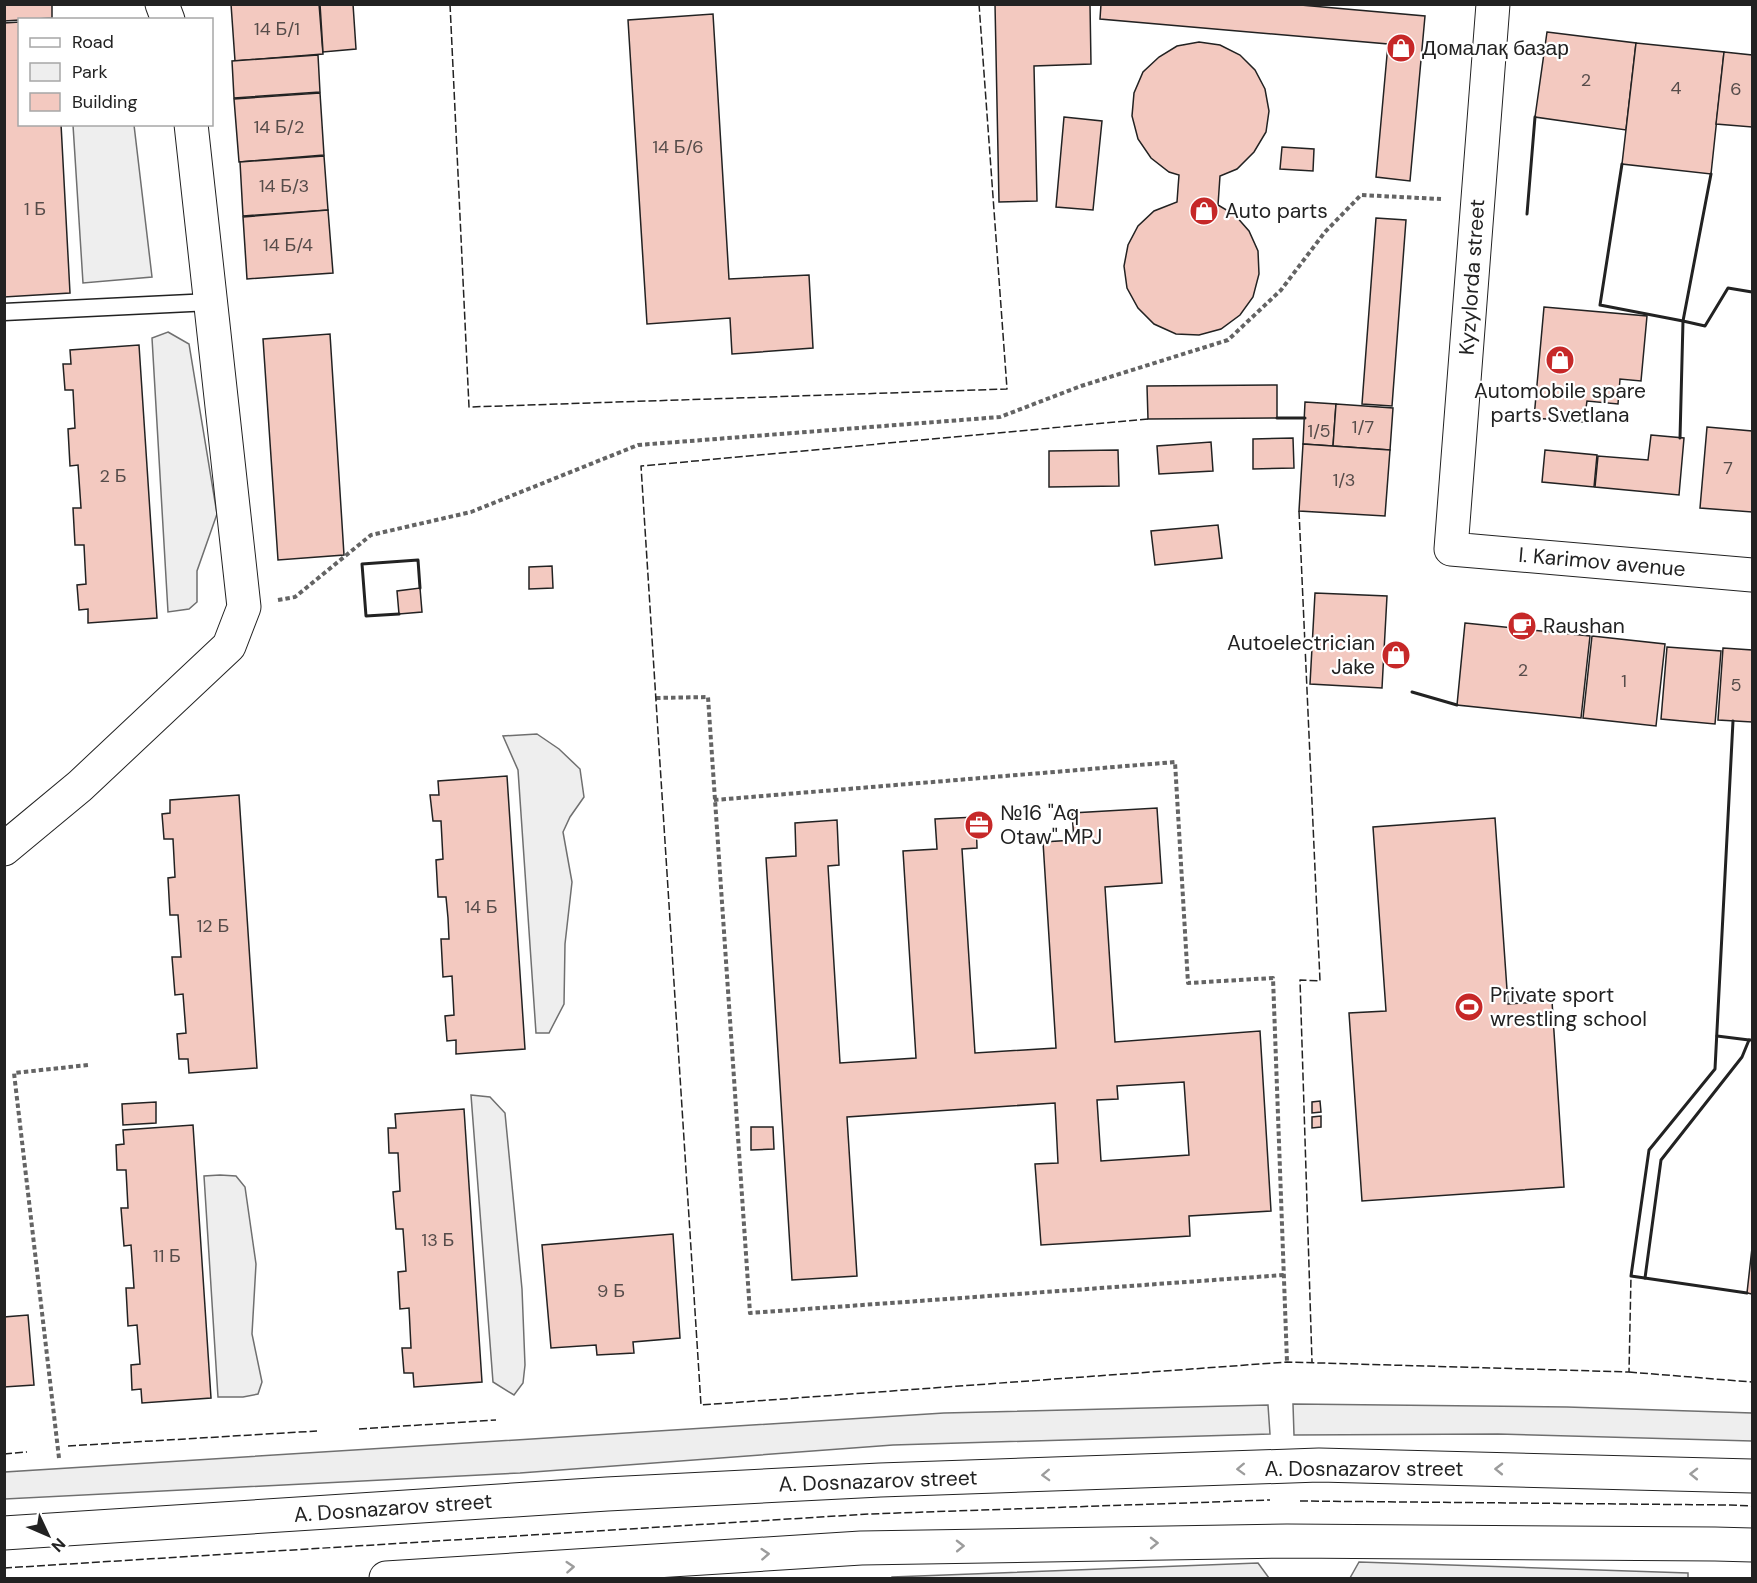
<svg xmlns="http://www.w3.org/2000/svg" width="1757" height="1583" font-family="'DM Sans',sans-serif">
<style>
.green{fill:#eee;stroke:#6f6f6f;stroke-width:1.5}
.building{fill:#f3c9c0;stroke:#222;stroke-width:1.5;fill-rule:evenodd}
.lines{fill:none;stroke-linecap:round;stroke-linejoin:round}
.lane-casing{stroke:#222;stroke-width:19}
.street-casing{stroke:#222;stroke-width:35}
.secondary-casing{stroke:#222;stroke-width:35}
.path{stroke:#646464;stroke-width:4;stroke-dasharray:4.5 3;stroke-linecap:butt}
.lane{stroke:#fff;stroke-width:16}
.street{stroke:#fff;stroke-width:33}
.secondary{stroke:#fff;stroke-width:33}
.fence{stroke:#222;stroke-width:1.5;stroke-dasharray:8 3;stroke-linecap:butt}
.wall{stroke:#222;stroke-width:3}
.oneway{stroke:#9c9c9c}
.labels{text-anchor:middle;stroke-width:4.5;stroke-linejoin:round;paint-order:stroke}
.number-label{font-size:18px;fill:#564c4a}
.poi-label{font-size:21px;fill:#222;stroke:#fff;text-anchor:start}
.street-label{font-size:21px;fill:#222;stroke:#fff}
</style>
<rect width="100%" height="100%" fill="#fff"/>
<g class="green">
<polygon points="73,125 134,125 152,277 83,283"/>
<polygon points="168,332 189,344 217,514 197,571 197,602 189,609 168,612 152,338"/>
<polygon points="537,734 559,749 580,769 584,797 570,817 563,832 572,882 565,944 564,1004 549,1033 536,1033 518,770 503,736"/>
<polygon points="471,1095 490,1097 505,1113 522,1289 525,1365 523,1383 514,1395 493,1382"/>
<polygon points="220,1175 236,1176 245,1187 256,1264 252,1334 262,1382 258,1394 243,1397 218,1397 204,1176"/>
<polygon points="1293,1404 1567,1407 1752,1413 1752,1441 1498,1434 1294,1435"/>
<polygon points="1268,1405 1270,1434 893,1445 520,1473 5,1499 5,1472 944,1413"/>
<polygon points="1359,1562 1688,1573 1688,1578 1350,1578"/>
<polygon points="1258,1563 1269,1578 891,1578 892,1577"/>
</g>
<g class="building">
<polygon points="4,4 52,4 52,18 4,21"/>
<polygon points="231,4 319,4 323,54 235,61"/>
<polygon points="320,4 353,4 356,49 323,52"/>
<polygon points="995,4 1090,4 1091,64 1034,66 1037,201 999,202"/>
<polygon points="1101,4 1289,4 1425,16 1410,181 1376,177 1388,44 1100,19"/>
<polygon points="713,14 729,279 809,275 813,348 732,354 730,318 647,324 628,20"/>
<polygon points="20,22 20,124 61,124 70,293 4,297 4,23"/>
<polygon points="1547,32 1636,43 1626,130 1535,117"/>
<polygon points="1199,42 1220,45 1240,55 1255,70 1265,89 1269,111 1266,132 1254,152 1237,169 1220,176 1218,205 1235,215 1249,231 1258,251 1259,274 1253,297 1240,315 1221,329 1199,335 1176,334 1154,324 1138,308 1127,288 1124,266 1128,245 1138,226 1154,211 1177,202 1178,188 1179,175 1169,172 1151,158 1138,139 1132,116 1134,93 1143,72 1159,57 1177,46"/>
<polygon points="1636,43 1724,52 1711,174 1622,164"/>
<polygon points="1724,52 1752,55 1752,127 1716,124"/>
<polygon points="318,55 320,92 234,98 232,61"/>
<polygon points="320,93 324,155 239,162 234,99"/>
<polygon points="1064,117 1102,121 1093,210 1056,207"/>
<polygon points="1282,147 1314,149 1313,171 1280,169"/>
<polygon points="324,156 328,210 243,216 240,162"/>
<polygon points="328,210 333,273 247,279 243,217"/>
<polygon points="1376,218 1406,220 1392,406 1362,404"/>
<polygon points="1544,307 1647,316 1641,381 1620,379 1618,404 1587,401 1584,422 1534,418"/>
<polygon points="330,334 344,555 278,560 263,339"/>
<polygon points="139,345 157,618 88,623 88,609 79,610 77,585 86,584 85,565 84,545 75,545 73,508 81,508 78,465 70,466 68,429 75,428 73,390 65,390 63,364 71,364 70,350"/>
<polygon points="1277,385 1277,418 1148,419 1147,386"/>
<polygon points="1305,402 1336,404 1333,446 1303,444"/>
<polygon points="1336,404 1393,408 1390,450 1333,446"/>
<polygon points="1707,427 1752,431 1752,512 1700,508"/>
<polygon points="1651,435 1684,438 1679,495 1595,487 1598,456 1648,460"/>
<polygon points="1293,438 1294,468 1253,469 1253,439"/>
<polygon points="1211,442 1213,471 1159,474 1157,446"/>
<polygon points="1303,444 1390,450 1385,516 1299,511"/>
<polygon points="1118,450 1119,486 1049,487 1049,451"/>
<polygon points="1545,450 1597,455 1594,487 1542,482"/>
<polygon points="1218,525 1222,558 1155,565 1151,531"/>
<polygon points="552,566 553,588 529,589 529,567"/>
<polygon points="420,588 422,612 399,614 397,591"/>
<polygon points="1315,593 1387,596 1382,688 1310,684"/>
<polygon points="1465,623 1590,636 1581,718 1457,705"/>
<polygon points="1592,636 1665,644 1656,726 1583,718"/>
<polygon points="1667,647 1721,651 1715,724 1661,719"/>
<polygon points="1723,648 1752,650 1752,722 1718,720"/>
<polygon points="507,776 525,1049 456,1054 456,1040 447,1041 445,1016 454,1015 452,976 443,977 441,939 449,939 448,918 446,897 438,897 436,860 443,859 441,821 433,821 430,795 439,795 438,781"/>
<polygon points="239,795 257,1068 189,1073 188,1059 179,1059 177,1034 186,1033 183,994 175,995 172,957 181,957 178,915 170,915 168,878 175,877 173,839 164,839 162,814 170,813 170,800"/>
<path d="M1157,808L1162,883L1105,887L1115,1042L1260,1031L1271,1211L1189,1216L1190,1236L1041,1245L1035,1164L1058,1163L1055,1103L847,1117L857,1276L792,1280L766,858L796,856L795,823L837,820L839,865L828,866L840,1063L916,1058L903,851L937,849L935,819L976,817L977,848L962,849L975,1053L1056,1048L1043,842L1074,840L1072,813ZM1184,1082L1189,1155L1101,1161L1097,1100L1118,1099L1117,1086Z"/>
<polygon points="1495,818 1508,1004 1552,1001 1564,1187 1362,1201 1349,1013 1386,1011 1373,827"/>
<polygon points="1320,1101 1321,1112 1312,1113 1312,1102"/>
<polygon points="156,1102 156,1123 123,1125 122,1104"/>
<polygon points="464,1109 482,1382 414,1387 413,1373 404,1373 402,1348 411,1348 409,1308 400,1309 398,1272 406,1271 403,1229 396,1229 393,1192 400,1191 398,1153 389,1153 388,1128 396,1128 395,1114"/>
<polygon points="1321,1116 1321,1127 1312,1128 1312,1117"/>
<polygon points="193,1125 211,1398 142,1403 141,1389 132,1390 131,1365 140,1364 137,1325 128,1326 126,1288 134,1288 131,1245 124,1246 121,1208 128,1208 126,1170 117,1170 116,1145 124,1144 123,1130"/>
<polygon points="751,1127 773,1127 774,1149 751,1150"/>
<polygon points="673,1234 680,1338 633,1342 634,1353 597,1355 596,1345 551,1348 542,1245"/>
<polygon points="1752,1248 1752,1294 1747,1293"/>
<polygon points="28,1315 34,1385 4,1387 4,1317"/>
</g>
<g class="lines">
<g class="lane-casing">
<polyline id="lane" points="4,312 211,302"/>
</g>
<g class="street-casing">
<g id="street">
<polyline points="162,4 168,20"/>
<polyline points="1493,4 1451,549 1752,575"/>
<polyline points="4,849 80,786 229,646 244,607 191,124"/>
</g>
</g>
<g class="secondary-casing">
<g id="secondary">
<polyline points="4,1533 607,1494 880,1480 1319,1465 1752,1476"/>
<polyline points="386,1578 861,1548 1287,1541 1715,1544 1752,1545"/>
</g>
</g>
<g class="path">
<polyline points="278,600 295,597 371,535 471,512 638,445 1000,417 1081,386 1228,340 1281,290 1325,232 1361,195 1441,199"/>
<polyline points="656,698 708,697 750,1313 1284,1275"/>
<polyline points="714,800 1175,762 1188,983 1273,978 1287,1362"/>
<polyline points="59,1458 14,1073 88,1065"/>
</g>
<use href="#lane" class="lane"/>
<use href="#street" class="street"/>
<use href="#secondary" class="secondary"/>
<g class="fence">
<polyline points="450,4 469,407 1007,389 979,4"/>
<polyline points="1148,419 641,466 701,1405 1287,1362 1629,1372 1631,1276"/>
<polyline points="1299,511 1320,981 1300,980 1312,1362"/>
<polyline points="1629,1372 1752,1382"/>
<polyline points="359,1429 496,1420"/>
<polyline points="68,1446 317,1431"/>
<polyline points="4,1454 27,1452"/>
<polyline points="1300,1501 1730,1505 1752,1506"/>
<polyline points="4,1568 869,1514 1270,1500"/>
</g>
<g class="wall">
<polyline points="1622,164 1600,305 1683,321 1711,174"/>
<polyline points="1527,214 1535,117"/>
<polyline points="1277,418 1305,418"/>
<polyline points="1680,438 1683,321 1705,326 1728,288 1752,292"/>
<polyline points="399,614 366,616 362,564 418,560 420,588"/>
<polyline points="1412,692 1457,705"/>
<polyline points="1733,721 1715,1069 1649,1150 1631,1276 1747,1293"/>
<polyline points="1717,1036 1749,1040"/>
<polyline points="1645,1278 1661,1160 1742,1057 1749,1040 1752,1040"/>
</g>
</g>
<defs><path id="oneway-chevron" d="M-2-3.5L2.5 0L-2 3.5" fill="none" stroke-width="1.6" stroke-linecap="round" stroke-linejoin="round" transform="scale(1.5)"/></defs>
<g class="oneway">
<use href="#oneway-chevron" transform="translate(1241 1469) rotate(178)"/>
<use href="#oneway-chevron" transform="translate(1499 1469) rotate(-179)"/>
<use href="#oneway-chevron" transform="translate(1694 1474) rotate(-179)"/>
<use href="#oneway-chevron" transform="translate(1046 1475) rotate(178)"/>
<use href="#oneway-chevron" transform="translate(1154 1543) rotate(-1)"/>
<use href="#oneway-chevron" transform="translate(960 1546) rotate(-1)"/>
<use href="#oneway-chevron" transform="translate(765 1554) rotate(-4)"/>
<use href="#oneway-chevron" transform="translate(570 1567) rotate(-4)"/>
</g>
<defs>
<g id="shop-disc" transform="scale(1.5)"><circle r="9.5" fill="#c62828" stroke="#fff"/><path d="M-5-2.5h2.3a2.7 3.5 0 0 1 5.4 0H5L5.5 6h-11ZM-1.5-2.5h3a1.5 2.3 0 0 0-3 0Z" fill="#fff"/></g>
<g id="cafe-disc" transform="scale(1.5)"><circle r="9.5" fill="#c62828" stroke="#fff"/><path d="M-5.5-4.5H6V0H3Q3 3.5 0 3.5H-2.5Q-5.5 3.5-5.5 0ZM3-3.2v2h1.7v-2ZM-6 4.5H4V6H-6Z" fill="#fff"/></g>
<g id="office-disc" transform="scale(1.5)"><circle r="9.5" fill="#c62828" stroke="#fff"/><path d="M-6-3h4V-5.5h4V-3h4V5H-6ZM-1-4.5V-3h2v-1.5ZM-6 0V1H6V0Z" fill="#fff"/></g>
<g id="stadium-disc" transform="scale(1.5)"><circle r="9.5" fill="#c62828" stroke="#fff"/><path d="M0-5a6.5 5 0 1 0 0 10a6.5 5 0 1 0 0-10ZM-3.5-1.8h7v3.6h-7Z" fill="#fff"/></g>
</defs>
<g fill-rule="evenodd">
<use href="#shop-disc" x="1401" y="48"/>
<use href="#shop-disc" x="1204" y="211"/>
<use href="#shop-disc" x="1560" y="360"/>
<use href="#cafe-disc" x="1522" y="626"/>
<use href="#shop-disc" x="1396" y="655"/>
<use href="#office-disc" x="979" y="825"/>
<use href="#stadium-disc" x="1469" y="1007"/>
</g>
<g class="labels">
<g class="number-label">
<text x="277" y="35">14 Б/1</text>
<text x="1586" y="86">2</text>
<text x="1676" y="94">4</text>
<text x="1736" y="95">6</text>
<text x="279" y="133">14 Б/2</text>
<text x="678" y="153">14 Б/6</text>
<text x="284" y="192">14 Б/3</text>
<text x="35" y="215">1 Б</text>
<text x="288" y="251">14 Б/4</text>
<text x="1363" y="433">1/7</text>
<text x="1319" y="437">1/5</text>
<text x="1728" y="474">7</text>
<text x="113" y="482">2 Б</text>
<text x="1344" y="486">1/3</text>
<text x="1523" y="676">2</text>
<text x="1624" y="687">1</text>
<text x="1736" y="691">5</text>
<text x="481" y="913">14 Б</text>
<text x="213" y="932">12 Б</text>
<text x="438" y="1246">13 Б</text>
<text x="167" y="1262">11 Б</text>
<text x="611" y="1297">9 Б</text>
</g>
<g class="poi-label">
<text x="1422" y="55">Домалақ базар</text>
<text x="1225" y="218">Auto parts</text>
<text x="1560" y="398" text-anchor="middle">Automobile spare<tspan x="1560" dy="24">parts Svetlana</tspan></text>
<text x="1543" y="633">Raushan</text>
<text x="1375" y="650" text-anchor="end">Autoelectrician<tspan x="1375" dy="24">Jake</tspan></text>
<text x="1000" y="820">№16 "Aq<tspan x="1000" dy="24">Otaw" MPJ</tspan></text>
<text x="1490" y="1002">Private sport<tspan x="1490" dy="24">wrestling school</tspan></text>
</g>
<g class="street-label">
<text transform="translate(1472 277) rotate(-86)" y="7">Kyzylorda street</text>
<text transform="translate(1602 562) rotate(5)" y="7">I. Karimov avenue</text>
<text x="1364" y="1476">A. Dosnazarov street</text>
<text transform="translate(878 1481) rotate(-2)" y="7">A. Dosnazarov street</text>
<text transform="translate(393 1508) rotate(-4)" y="7">A. Dosnazarov street</text>
</g>
</g>
<rect width="1757" height="1583" fill="none" stroke="#222222" stroke-width="12"/>
<rect x="18" y="18" width="195" height="108" fill="#ffffff" stroke="#a7a7a7" stroke-width="1.5"/>
<rect x="30" y="38" width="30" height="9" fill="#ffffff" stroke="#a7a7a7" stroke-width="1.5"/>
<text x="72" y="48" font-size="18" fill="#222222">Road</text>
<rect x="30" y="63" width="30" height="18" fill="#eeeeee" stroke="#a7a7a7" stroke-width="1.5"/>
<text x="72" y="78" font-size="18" fill="#222222">Park</text>
<rect x="30" y="93" width="30" height="18" fill="#f3c9c0" stroke="#a7a7a7" stroke-width="1.5"/>
<text x="72" y="108" font-size="18" fill="#222222">Building</text>
<g transform="translate(48 1535) rotate(134)" stroke="#ffffff" stroke-width="4.5" paint-order="stroke">
<path d="M0-4.5L10 22L0 15L-10 22Z" fill="#222222"/>
<text y="-9" font-size="16" font-weight="bold" text-anchor="middle" fill="#222222">N</text>
</g>
</svg>
